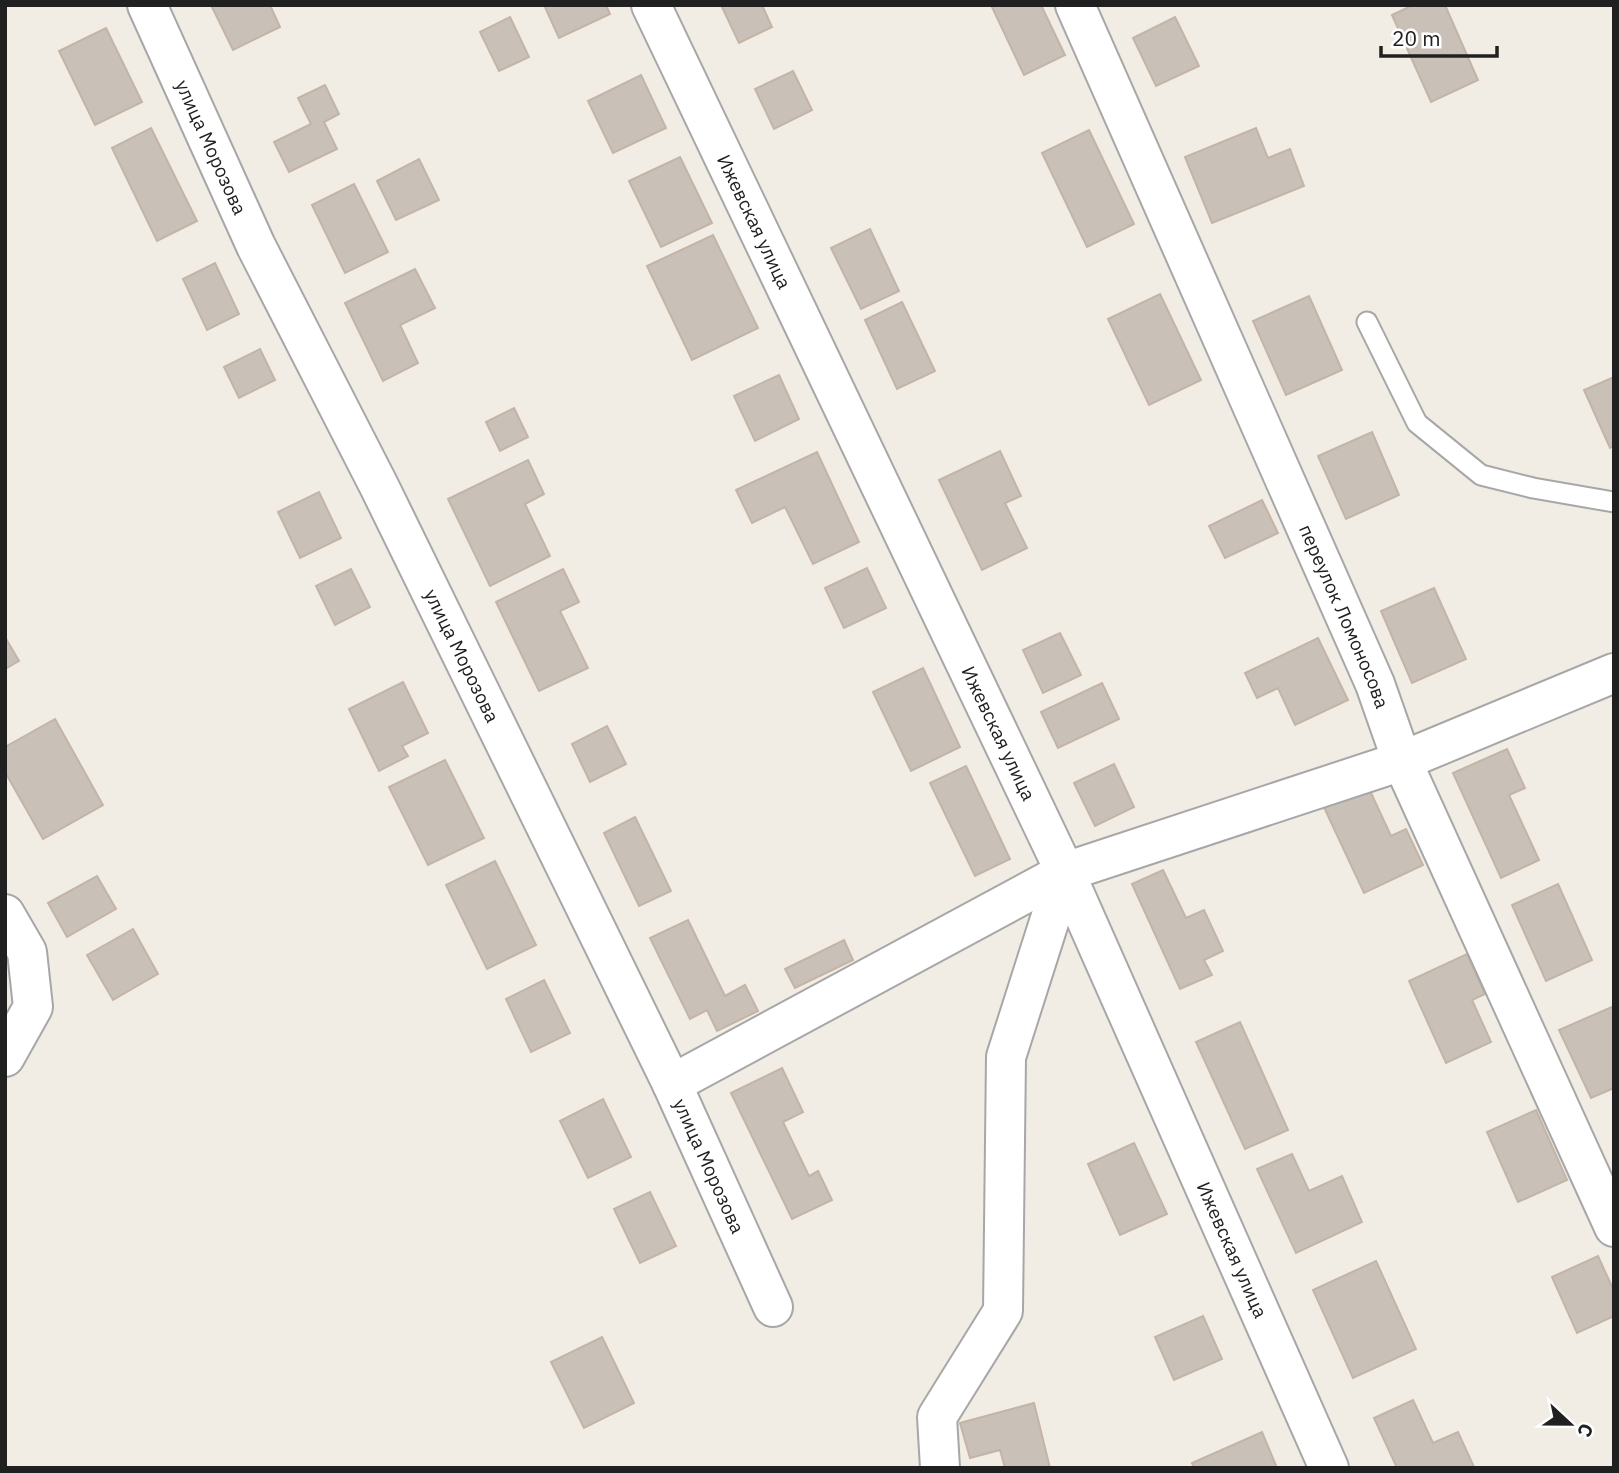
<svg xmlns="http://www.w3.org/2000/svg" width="1619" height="1473" font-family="'IBM Plex Sans',sans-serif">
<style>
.building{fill:#c9c0b8;stroke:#c4b4a6;stroke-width:2}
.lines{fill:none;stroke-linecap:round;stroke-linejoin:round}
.lane-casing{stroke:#a7a7a7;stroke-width:23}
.street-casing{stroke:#a7a7a7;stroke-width:42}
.lane{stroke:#fff;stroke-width:19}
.street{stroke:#fff;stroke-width:38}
.labels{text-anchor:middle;stroke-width:7;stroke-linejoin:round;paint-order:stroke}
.street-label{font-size:19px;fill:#202020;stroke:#fff}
</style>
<rect width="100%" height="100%" fill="#f1ede5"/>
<g class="building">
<polygon points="211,5 270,5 280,27 233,50"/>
<polygon points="544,5 606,5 610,14 559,38"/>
<polygon points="721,5 762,5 772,27 739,43"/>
<polygon points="991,5 1041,5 1065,55 1024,75"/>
<polygon points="1413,5 1445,5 1478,80 1431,102 1392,15"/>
<polygon points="510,17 529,57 499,71 480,32"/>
<polygon points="1175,17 1199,66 1156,86 1133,38"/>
<polygon points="106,28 142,102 95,125 59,51"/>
<polygon points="793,71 812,110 774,129 755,89"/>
<polygon points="641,75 666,128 613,153 588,101"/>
<polygon points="325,85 339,114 324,122 337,149 289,172 274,142 311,124 298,98"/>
<polygon points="151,128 197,221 157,241 112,148"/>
<polygon points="1256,128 1268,158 1290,149 1304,186 1212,223 1185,157"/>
<polygon points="1089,130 1134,224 1087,247 1042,153"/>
<polygon points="680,157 712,223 661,247 629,181"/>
<polygon points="419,159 439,200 396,220 377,181"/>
<polygon points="354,184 388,252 345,273 312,205"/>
<polygon points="870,229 899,291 861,309 831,248"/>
<polygon points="713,235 758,328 692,360 647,266"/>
<polygon points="215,263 239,314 207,330 183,279"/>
<polygon points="415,269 435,308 400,325 418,363 383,381 345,303"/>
<polygon points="1160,294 1201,380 1149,405 1108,319"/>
<polygon points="1309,296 1342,370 1286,395 1253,321"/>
<polygon points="902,302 935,371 897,389 865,320"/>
<polygon points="260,349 275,380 239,398 224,367"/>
<polygon points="779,375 799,419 755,441 734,396"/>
<polygon points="1614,377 1614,446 1610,448 1584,390"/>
<polygon points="514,408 528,437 500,451 486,422"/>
<polygon points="1372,432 1399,495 1346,519 1318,456"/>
<polygon points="1000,451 1021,496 1005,503 1027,548 982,570 939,480"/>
<polygon points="817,452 859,542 813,564 785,507 752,523 736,490"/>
<polygon points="528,460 544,494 525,504 550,556 490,586 448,499"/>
<polygon points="319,492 341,538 300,558 278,512"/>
<polygon points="1262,500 1278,533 1225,558 1209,526"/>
<polygon points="867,568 886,608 844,628 825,588"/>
<polygon points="351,569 370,607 335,625 316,586"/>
<polygon points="563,569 579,602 560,611 588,668 539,691 496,602"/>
<polygon points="1434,588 1466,659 1412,683 1381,611"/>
<polygon points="1060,633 1081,675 1043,693 1023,650"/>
<polygon points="5,637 19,661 5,669"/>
<polygon points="1318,638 1348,700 1295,725 1278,688 1257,698 1245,673"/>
<polygon points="923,668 960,747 911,771 873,692"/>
<polygon points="403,682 428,733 402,746 408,756 379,771 349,709"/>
<polygon points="1102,683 1119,719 1058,748 1041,712"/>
<polygon points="55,719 103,805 43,839 5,772 5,747"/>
<polygon points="607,726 626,764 590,782 572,744"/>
<polygon points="1507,749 1525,788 1509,795 1539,860 1501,878 1453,773"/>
<polygon points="445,760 484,838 428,865 389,787"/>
<polygon points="1114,764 1134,807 1095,826 1074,783"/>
<polygon points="966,766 1010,859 975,876 930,783"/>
<polygon points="1365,780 1391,836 1406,829 1423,865 1364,893 1321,801"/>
<polygon points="635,817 671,891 639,906 604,833"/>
<polygon points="495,861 536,945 487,969 446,885"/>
<polygon points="1163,870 1186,918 1204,910 1223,951 1204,960 1212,975 1180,989 1132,884"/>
<polygon points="97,876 116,909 67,937 48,903"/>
<polygon points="1558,884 1592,960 1546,981 1512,905"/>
<polygon points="688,920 725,996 745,985 758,1011 717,1031 707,1010 690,1019 650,938"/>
<polygon points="133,929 158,974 113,1000 87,955"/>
<polygon points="844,940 853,960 795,988 785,969"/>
<polygon points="1467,954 1485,994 1472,1000 1491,1042 1446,1063 1409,981"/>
<polygon points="544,980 570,1033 531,1052 506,999"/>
<polygon points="1614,1006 1614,1088 1591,1098 1559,1030"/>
<polygon points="1240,1022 1288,1130 1245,1149 1196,1042"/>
<polygon points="782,1068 803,1112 783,1122 809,1176 818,1171 832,1200 792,1219 731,1093"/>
<polygon points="603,1099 631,1157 588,1178 560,1121"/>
<polygon points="1536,1110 1567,1180 1518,1202 1487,1132"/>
<polygon points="1134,1143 1167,1214 1120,1235 1088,1164"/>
<polygon points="1292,1154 1309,1191 1342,1176 1362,1222 1296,1253 1257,1169"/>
<polygon points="650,1192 676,1246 640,1263 614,1209"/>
<polygon points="1598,1256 1614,1291 1614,1316 1577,1333 1552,1277"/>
<polygon points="1376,1261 1416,1349 1353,1378 1313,1290"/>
<polygon points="1203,1316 1222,1359 1174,1380 1155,1337"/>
<polygon points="602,1337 634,1403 584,1428 551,1362"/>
<polygon points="1413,1400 1433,1443 1458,1432 1474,1467 1397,1468 1374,1418"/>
<polygon points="1034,1403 1050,1468 1005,1468 1000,1450 970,1458 960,1423"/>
<polygon points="1262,1432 1277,1468 1194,1468 1192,1463"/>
</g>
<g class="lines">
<g class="lane-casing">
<polyline id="lane" points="1367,322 1417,423 1481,475 1533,488 1614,502"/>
</g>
<g class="street-casing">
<g id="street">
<path id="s1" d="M147,5L256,246L379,486L672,1084L773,1307"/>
<path id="s2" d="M651,5L1065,872L1329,1468"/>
<path id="s3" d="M1075,5L1375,684L1402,761L1614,1227"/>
<polyline points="5,914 27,952 33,1007 5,1057"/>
<polyline points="672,1084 1065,872 1402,761 1614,673"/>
<polyline points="940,1468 937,1417 1003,1311 1006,1057 1065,872"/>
</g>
</g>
<use href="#lane" class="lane"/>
<use href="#street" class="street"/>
</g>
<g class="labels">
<g class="street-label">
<text dy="7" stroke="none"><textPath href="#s1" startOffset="156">улица Морозова</textPath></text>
<text dy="7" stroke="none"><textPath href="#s2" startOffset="240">Ижевская улица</textPath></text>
<text dy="7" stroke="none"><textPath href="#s3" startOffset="668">переулок Ломоносова</textPath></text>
<text dy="7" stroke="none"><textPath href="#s1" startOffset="723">улица Морозова</textPath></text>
<text dy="7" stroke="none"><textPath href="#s2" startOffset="807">Ижевская улица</textPath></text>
<text dy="7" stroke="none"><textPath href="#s1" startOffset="1290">улица Морозова</textPath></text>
<text dy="7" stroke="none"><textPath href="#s2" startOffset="1374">Ижевская улица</textPath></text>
</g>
</g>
<rect width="1619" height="1473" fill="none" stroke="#202020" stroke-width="14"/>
<g transform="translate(1570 1424) rotate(112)" stroke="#ffffff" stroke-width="5" paint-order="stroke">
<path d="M0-5L12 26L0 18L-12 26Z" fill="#202020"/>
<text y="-10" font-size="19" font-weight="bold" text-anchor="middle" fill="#202020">С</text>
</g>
<path d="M1381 46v10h116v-10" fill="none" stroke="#202020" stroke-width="3.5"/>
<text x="1392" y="46" font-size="21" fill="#202020" stroke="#ffffff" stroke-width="5" paint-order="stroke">20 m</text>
</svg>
